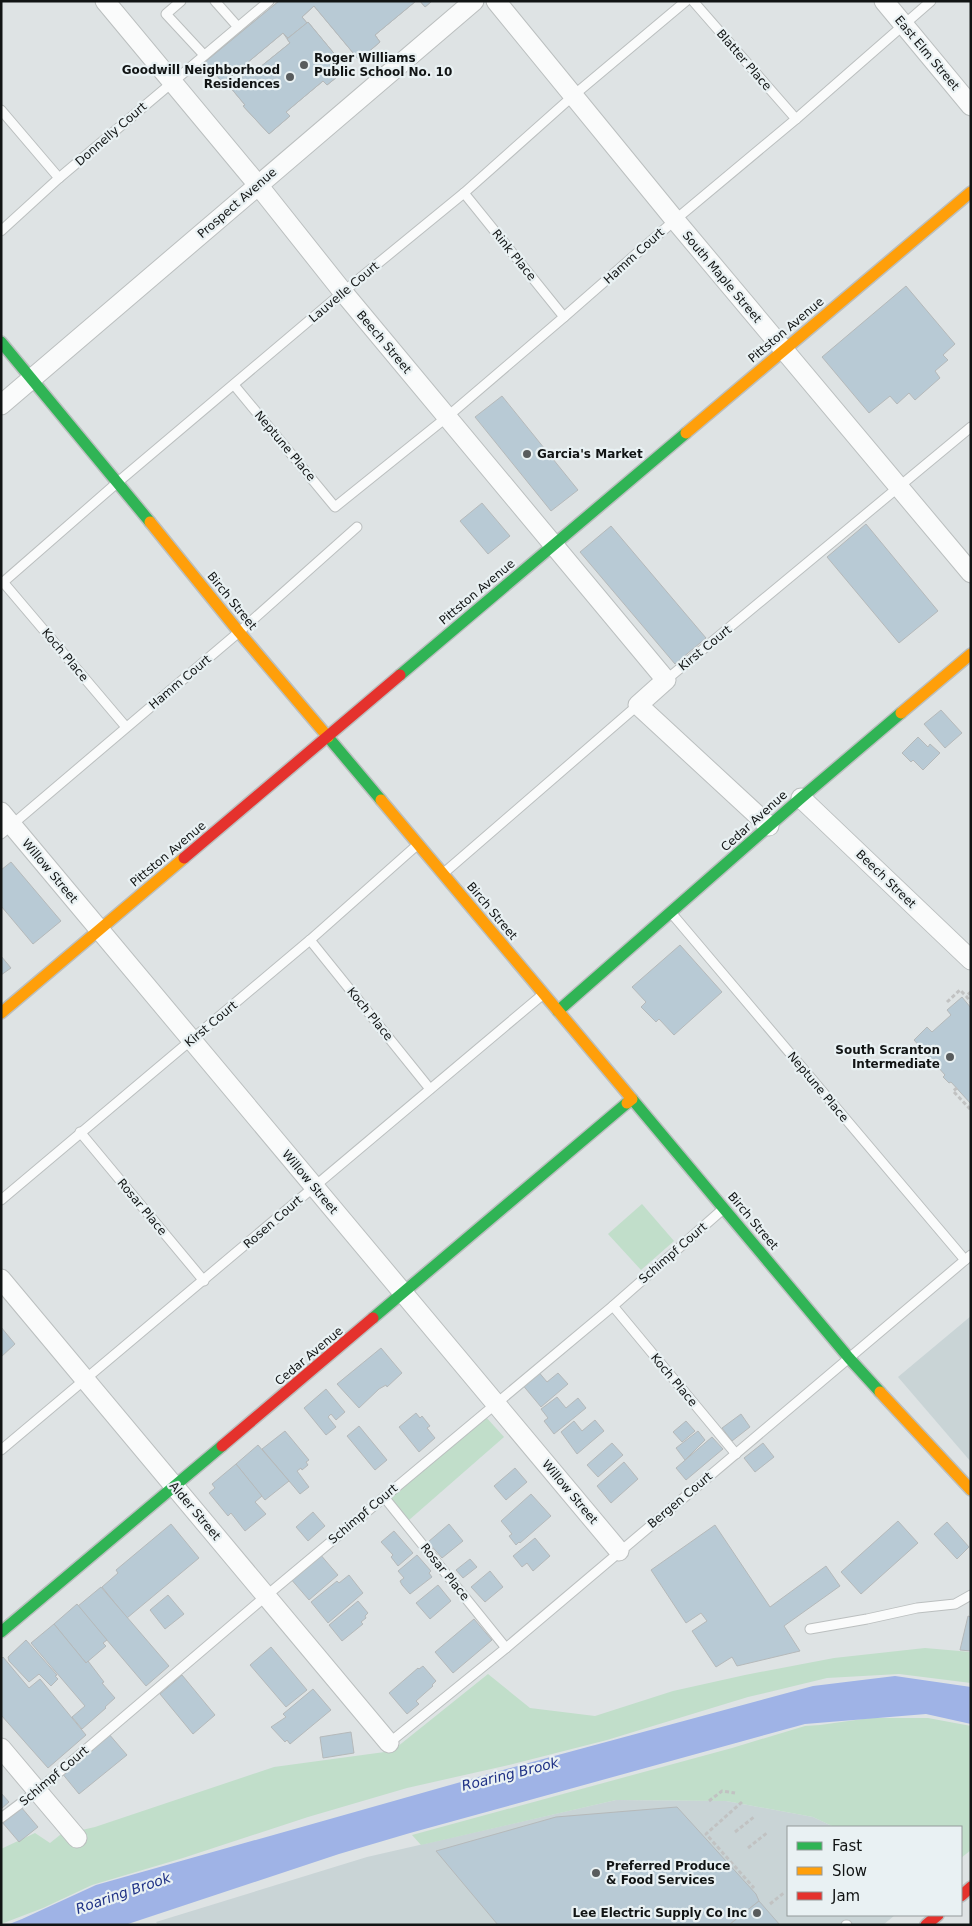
<svg xmlns="http://www.w3.org/2000/svg" width="972" height="1926" font-family="'DejaVu Sans',sans-serif">
<style>
.built{fill:#c9d4d6}
.green{fill:#c1deca}
.water{fill:#9fb3e6}
.building{fill:#b8cad5;stroke:#b5b9ba}
.lines{fill:none;stroke-linecap:round;stroke-linejoin:round}
.lane-casing{stroke:#bbbfbf;stroke-width:11}
.street-casing{stroke:#bbbfbf;stroke-width:21}
.fast-casing{stroke:#bbbfbf;stroke-width:14}
.slow-casing{stroke:#bbbfbf;stroke-width:14}
.jam-casing{stroke:#bbbfbf;stroke-width:14}
.path{stroke:#c1c2c2;stroke-width:3;stroke-dasharray:4 2.5;stroke-linecap:butt}
.lane{stroke:#fafbfb;stroke-width:9}
.street{stroke:#fafbfb;stroke-width:19}
.fast{stroke:#30b455;stroke-width:11}
.slow{stroke:#ff9f0a;stroke-width:11}
.jam{stroke:#e5322d;stroke-width:11}
.poi-dot{fill:#595c5d;stroke:#e9f1f3;stroke-width:2}
.labels{text-anchor:middle;stroke-width:4.5;stroke-linejoin:round;paint-order:stroke}
.street-label{font-size:12px;fill:#111414;stroke:#e9f1f3}
.poi-label{font-size:12px;font-weight:bold;fill:#111414;stroke:#e9f1f3;text-anchor:start}
.water-label{font-size:14px;font-style:italic;fill:#1f3286;stroke:#e9f1f3}
</style>
<rect width="100%" height="100%" fill="#dee3e4"/>
<g class="built">
<polygon points="971,1316 971,1462 898,1377"/>
<polygon points="616,1800 726,1801 813,1817 834,1827 788,1827 788,1915 895,1915 883,1925 158,1925 156,1922 367,1857"/>
</g>
<g class="green">
<polygon points="642,1204 674,1241 641,1270 608,1234"/>
<polygon points="485,1416 504,1437 409,1520 389,1497"/>
<polygon points="925,1648 971,1652 971,1683 899,1674 827,1678 748,1697 607,1740 513,1764 407,1788 308,1817 183,1858 92,1885 43,1908 1,1924 1,1849 35,1833 50,1843 60,1835 95,1827 274,1767 392,1751 488,1674 530,1708 595,1716 673,1691 745,1675 834,1658"/>
<polygon points="870,1718 928,1718 971,1726 971,1850 961,1858 961,1827 834,1827 813,1817 726,1801 616,1800 421,1845 412,1835 732,1748 805,1726 820,1725"/>
</g>
<polygon class="water" points="895,1676 971,1687 971,1724 926,1714 805,1724 410,1833 339,1854 125,1925 7,1925 22,1919 96,1885 521,1765 813,1686"/>
<g class="building">
<polygon points="279,1 416,1 375,35 380,42 359,60 314,6 302,17 307,23 308,22 347,69 327,85 323,81 286,112 290,116 269,134 243,106 245,105 230,87 252,69 254,72 290,43 283,33 223,83 205,62"/>
<polygon points="279,1 416,1 375,35 380,42 359,60 314,6 302,17 307,23 288,38 283,33 223,83 205,62"/>
<polygon points="420,1 432,1 425,7"/>
<polygon points="420,1 432,1 425,7"/>
<polygon points="308,22 347,69 327,85 323,81 286,112 290,116 269,134 243,106 245,105 230,87 252,69 254,72 290,43 287,39"/>
<polygon points="906,286 955,344 943,355 948,360 935,371 940,378 915,400 909,393 897,404 890,396 869,413 822,357"/>
<polygon points="502,396 578,490 551,511 475,417"/>
<polygon points="482,503 510,536 488,554 460,521"/>
<polygon points="866,524 938,611 899,643 827,557"/>
<polygon points="611,526 706,638 675,664 580,552"/>
<polygon points="941,710 962,733 945,748 924,724"/>
<polygon points="918,737 928,747 930,744 940,753 923,770 913,760 911,762 902,753"/>
<polygon points="11,862 61,921 33,944 1,906 1,870"/>
<polygon points="680,945 722,992 674,1035 659,1019 656,1022 641,1007 646,1002 632,987"/>
<polygon points="1,956 11,968 1,975"/>
<polygon points="962,997 971,1008 971,1104 951,1082 949,1083 943,1077 945,1075 914,1040 927,1027 932,1032 951,1015 947,1010"/>
<polygon points="1,1327 15,1344 1,1357"/>
<polygon points="381,1348 402,1373 387,1387 386,1385 379,1389 359,1408 337,1384"/>
<polygon points="537,1370 547,1382 558,1373 568,1384 541,1407 521,1383"/>
<polygon points="326,1389 345,1412 336,1420 331,1414 328,1417 336,1427 326,1435 304,1408"/>
<polygon points="557,1397 566,1408 578,1398 586,1408 554,1434 544,1421 548,1418 541,1409"/>
<polygon points="416,1413 420,1418 422,1416 430,1426 427,1428 435,1438 419,1452 399,1427"/>
<polygon points="741,1414 750,1427 732,1441 722,1428"/>
<polygon points="595,1420 604,1431 577,1454 561,1432 574,1421 582,1431"/>
<polygon points="686,1421 695,1431 682,1442 673,1432"/>
<polygon points="359,1426 387,1460 375,1470 347,1436"/>
<polygon points="285,1431 309,1460 306,1462 308,1465 302,1470 301,1468 297,1471 309,1487 300,1494 262,1449"/>
<polygon points="698,1431 705,1440 685,1460 676,1448"/>
<polygon points="712,1437 723,1449 686,1480 676,1468"/>
<polygon points="612,1443 623,1455 598,1477 587,1465"/>
<polygon points="763,1443 774,1457 755,1472 744,1458"/>
<polygon points="258,1445 289,1481 265,1500 236,1464"/>
<polygon points="624,1462 638,1479 611,1503 597,1486"/>
<polygon points="236,1464 262,1496 255,1502 266,1514 245,1531 231,1513 228,1516 209,1493 215,1488 212,1484"/>
<polygon points="515,1468 527,1482 506,1500 494,1486"/>
<polygon points="531,1494 551,1516 520,1543 519,1542 516,1545 509,1536 512,1534 501,1521"/>
<polygon points="313,1512 325,1526 308,1541 296,1527"/>
<polygon points="898,1521 918,1543 861,1594 841,1572"/>
<polygon points="947,1522 969,1547 957,1559 934,1534"/>
<polygon points="171,1524 199,1558 127,1618 102,1587 118,1573 116,1570"/>
<polygon points="449,1524 463,1541 442,1558 428,1542"/>
<polygon points="715,1525 770,1607 826,1566 840,1586 784,1626 800,1651 737,1666 732,1657 716,1667 692,1631 707,1621 701,1613 686,1623 651,1570"/>
<polygon points="394,1531 413,1553 398,1566 391,1557 393,1555 381,1542"/>
<polygon points="535,1538 550,1556 533,1571 527,1563 522,1567 513,1556"/>
<polygon points="319,1553 338,1575 309,1600 290,1578"/>
<polygon points="417,1555 431,1571 429,1573 432,1577 410,1594 402,1585 400,1581 404,1578 398,1571"/>
<polygon points="470,1559 477,1567 463,1578 456,1570"/>
<polygon points="490,1571 503,1587 485,1602 471,1587"/>
<polygon points="349,1575 363,1593 328,1623 311,1602 337,1581 339,1583"/>
<polygon points="438,1585 451,1601 430,1619 416,1603"/>
<polygon points="101,1587 169,1666 146,1686 78,1606"/>
<polygon points="168,1595 184,1614 165,1629 150,1610"/>
<polygon points="358,1601 368,1613 365,1616 366,1618 361,1622 363,1624 342,1641 329,1625"/>
<polygon points="77,1604 107,1640 103,1643 106,1646 86,1663 54,1624"/>
<polygon points="968,1616 971,1617 971,1651 960,1650"/>
<polygon points="474,1619 492,1640 453,1673 435,1652"/>
<polygon points="54,1624 86,1663 88,1661 104,1682 102,1683 115,1698 105,1707 106,1708 82,1729 72,1717 85,1706 31,1643"/>
<polygon points="26,1640 57,1675 55,1676 58,1679 51,1686 39,1674 29,1682 9,1661 8,1657"/>
<polygon points="271,1647 307,1690 286,1707 250,1665"/>
<polygon points="3,1657 29,1688 40,1679 86,1735 48,1768 1,1715 1,1659"/>
<polygon points="423,1666 436,1681 432,1685 433,1686 416,1701 419,1704 407,1714 389,1693 418,1668 419,1669"/>
<polygon points="182,1675 215,1715 193,1734 160,1694"/>
<polygon points="313,1689 331,1710 290,1744 287,1740 285,1742 271,1727 286,1717 283,1714"/>
<polygon points="351,1732 354,1753 323,1758 320,1737"/>
<polygon points="108,1733 127,1755 79,1794 61,1772"/>
<polygon points="1,1793 9,1802 1,1809"/>
<polygon points="21,1807 38,1827 19,1842 2,1822"/>
<polygon points="677,1807 756,1894 759,1901 729,1925 498,1925 436,1851 556,1817"/>
<polygon points="759,1901 780,1925 729,1925"/>
</g>
<g class="lines">
<g class="lane-casing">
<g id="lane">
<polyline points="181,1 166,14 204,55"/>
<polyline points="215,1 238,27"/>
<polyline points="693,1 796,119"/>
<polyline points="1,110 59,178"/>
<polyline points="464,193 564,317"/>
<polyline points="1,231 59,178 269,1"/>
<polyline points="234,385 335,507 447,417 564,317 675,220 796,119 931,1"/>
<polyline points="3,582 126,727"/>
<polyline points="1,584 118,482 343,292 464,193 574,95 686,1"/>
<polyline points="666,680 971,427"/>
<polyline points="1,834 239,632 357,527"/>
<polyline points="445,872 638,705"/>
<polyline points="673,915 965,1260"/>
<polyline points="310,940 430,1089"/>
<polyline points="80,1132 204,1281"/>
<polyline points="1,1200 310,940 416,846"/>
<polyline points="613,1306 736,1454"/>
<polyline points="1,1450 541,996"/>
<polyline points="384,1497 506,1648"/>
<polyline points="810,1629 867,1619 917,1608 955,1604 971,1595"/>
<polyline points="389,1743 506,1648 971,1255"/>
<polyline points="1,1818 37,1791 266,1596 613,1306 722,1210"/>
<polyline points="846,1925 847,1925"/>
</g>
</g>
<g class="street-casing">
<g id="street">
<polyline points="105,1 258,185 343,292 666,680 638,705 769,826"/>
<polyline points="496,1 675,220 971,573"/>
<polyline points="884,1 971,106"/>
<polyline points="1,405 474,1"/>
<polyline points="801,798 971,960"/>
<polyline points="1,812 619,1551"/>
<polyline points="1,1279 389,1743"/>
<polyline points="1,1748 77,1838"/>
</g>
</g>
<g class="fast-casing">
<g id="fast">
<polyline points="1,342 150,522"/>
<polyline points="400,675 686,433"/>
<polyline points="328,737 381,800"/>
<polyline points="558,1011 801,798 901,713"/>
<polyline points="632,1099 849,1358 880,1392"/>
<polyline points="373,1318 627,1103"/>
<polyline points="1,1632 222,1446"/>
</g>
</g>
<g class="slow-casing">
<g id="slow">
<polyline points="686,433 971,192"/>
<polyline points="150,522 239,632 328,737"/>
<polyline points="901,713 971,654"/>
<polyline points="381,800 632,1099 627,1103"/>
<polyline points="1,1013 184,858"/>
<polyline points="880,1392 971,1490"/>
</g>
</g>
<g class="jam-casing">
<g id="jam">
<polyline points="184,858 400,675"/>
<polyline points="222,1446 373,1318"/>
<polyline points="961,1896 971,1887"/>
<polyline points="926,1925 938,1915"/>
</g>
</g>
<g class="path">
<polyline points="971,992 966,996 971,1002"/>
<polyline points="947,1002 960,990 966,996"/>
<polyline points="957,1088 953,1091 971,1110"/>
<polyline points="709,1801 722,1791 735,1793"/>
<polyline points="742,1802 706,1834 754,1888"/>
<polyline points="735,1832 754,1817"/>
<polyline points="748,1848 768,1832"/>
<polyline points="770,1904 785,1892"/>
</g>
<use href="#lane" class="lane"/>
<use href="#street" class="street"/>
<use href="#fast" class="fast"/>
<use href="#slow" class="slow"/>
<use href="#jam" class="jam"/>
</g>
<g class="poi-dot">
<circle cx="304" cy="65" r="5"/>
<circle cx="290" cy="77" r="5"/>
<circle cx="527" cy="454" r="5"/>
<circle cx="950" cy="1057" r="5"/>
<circle cx="596" cy="1873" r="5"/>
<circle cx="757" cy="1913" r="5"/>
</g>
<g class="labels">
<g class="street-label">
<text transform="translate(927 53) rotate(50)" y="4">East Elm Street</text>
<text transform="translate(744 60) rotate(49)" y="4">Blatter Place</text>
<text transform="translate(111 134) rotate(-41)" y="4">Donnelly Court</text>
<text transform="translate(237 203) rotate(-41)" y="4">Prospect Avenue</text>
<text transform="translate(514 255) rotate(51)" y="4">Rink Place</text>
<text transform="translate(634 256) rotate(-42)" y="4">Hamm Court</text>
<text transform="translate(722 277) rotate(50)" y="4">South Maple Street</text>
<text transform="translate(344 292) rotate(-40)" y="4">Lauvelle Court</text>
<text transform="translate(786 330) rotate(-40)" y="4">Pittston Avenue</text>
<text transform="translate(384 342) rotate(50)" y="4">Beech Street</text>
<text transform="translate(285 446) rotate(50)" y="4">Neptune Place</text>
<text transform="translate(477 592) rotate(-40)" y="4">Pittston Avenue</text>
<text transform="translate(232 601) rotate(51)" y="4">Birch Street</text>
<text transform="translate(705 648) rotate(-39)" y="4">Kirst Court</text>
<text transform="translate(65 655) rotate(50)" y="4">Koch Place</text>
<text transform="translate(180 682) rotate(-40)" y="4">Hamm Court</text>
<text transform="translate(754 821) rotate(-42)" y="4">Cedar Avenue</text>
<text transform="translate(168 854) rotate(-40)" y="4">Pittston Avenue</text>
<text transform="translate(50 871) rotate(50)" y="4">Willow Street</text>
<text transform="translate(886 879) rotate(44)" y="4">Beech Street</text>
<text transform="translate(492 911) rotate(50)" y="4">Birch Street</text>
<text transform="translate(370 1014) rotate(51)" y="4">Koch Place</text>
<text transform="translate(211 1024) rotate(-40)" y="4">Kirst Court</text>
<text transform="translate(818 1087) rotate(50)" y="4">Neptune Place</text>
<text transform="translate(310 1182) rotate(50)" y="4">Willow Street</text>
<text transform="translate(142 1207) rotate(50)" y="4">Rosar Place</text>
<text transform="translate(753 1221) rotate(50)" y="4">Birch Street</text>
<text transform="translate(273 1222) rotate(-41)" y="4">Rosen Court</text>
<text transform="translate(673 1253) rotate(-41)" y="4">Schimpf Court</text>
<text transform="translate(309 1356) rotate(-40)" y="4">Cedar Avenue</text>
<text transform="translate(674 1380) rotate(50)" y="4">Koch Place</text>
<text transform="translate(570 1492) rotate(50)" y="4">Willow Street</text>
<text transform="translate(680 1500) rotate(-40)" y="4">Bergen Court</text>
<text transform="translate(195 1511) rotate(50)" y="4">Alder Street</text>
<text transform="translate(363 1514) rotate(-40)" y="4">Schimpf Court</text>
<text transform="translate(445 1572) rotate(51)" y="4">Rosar Place</text>
<text transform="translate(54 1776) rotate(-40)" y="4">Schimpf Court</text>
</g>
<g class="poi-label">
<text x="314" y="62">Roger Williams<tspan x="314" dy="14">Public School No. 10</tspan></text>
<text x="280" y="74" text-anchor="end">Goodwill Neighborhood<tspan x="280" dy="14">Residences</tspan></text>
<text x="537" y="458">Garcia's Market</text>
<text x="940" y="1054" text-anchor="end">South Scranton<tspan x="940" dy="14">Intermediate</tspan></text>
<text x="606" y="1870">Preferred Produce<tspan x="606" dy="14">&amp; Food Services</tspan></text>
<text x="747" y="1917" text-anchor="end">Lee Electric Supply Co Inc</text>
</g>
<g class="water-label">
<text transform="translate(510 1774) rotate(-14)" y="5">Roaring Brook</text>
<text transform="translate(123 1893) rotate(-19)" y="5">Roaring Brook</text>
</g>
</g>
<rect width="972" height="1926" fill="none" stroke="#111414" stroke-width="5"/>
<rect x="787" y="1826" width="175" height="90" fill="#e9f1f3" stroke="#93999a"/>
<rect x="797" y="1842" width="25" height="8" fill="#30b455" stroke="#93999a"/>
<text x="832" y="1851" font-size="15" fill="#111414">Fast</text>
<rect x="797" y="1867" width="25" height="8" fill="#ff9f0a" stroke="#93999a"/>
<text x="832" y="1876" font-size="15" fill="#111414">Slow</text>
<rect x="797" y="1892" width="25" height="8" fill="#e5322d" stroke="#93999a"/>
<text x="832" y="1901" font-size="15" fill="#111414">Jam</text>
</svg>
